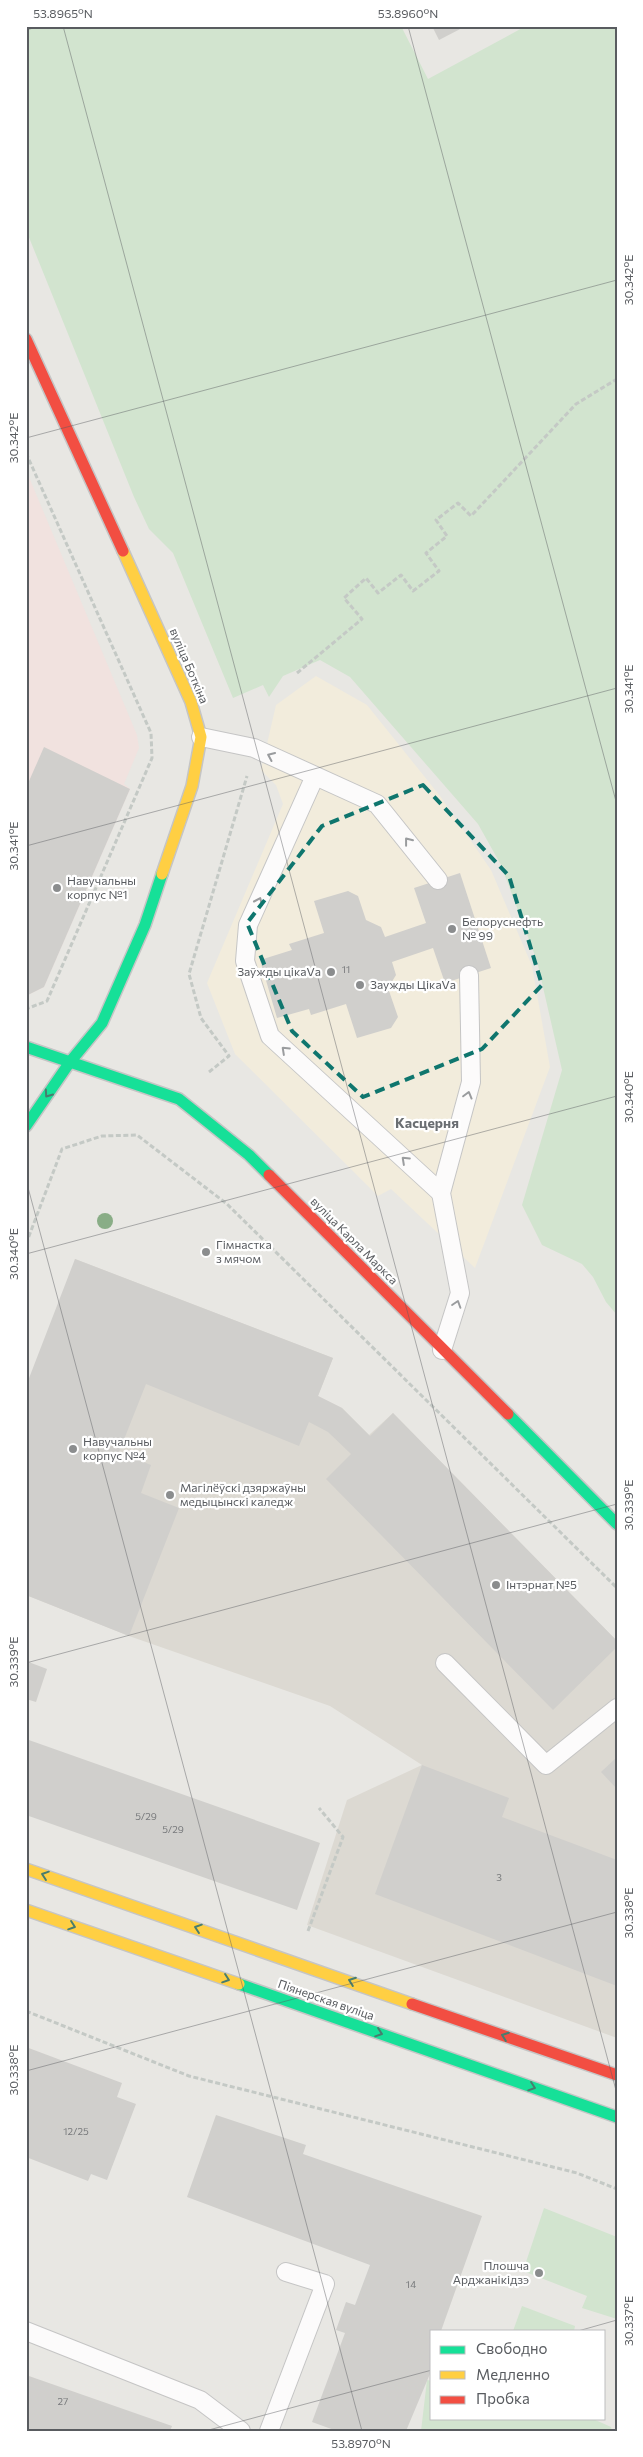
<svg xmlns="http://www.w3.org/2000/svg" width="643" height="2457" font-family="Commissioner,sans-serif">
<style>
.commercial{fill:#f2ecdc}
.education{fill:#dcd9d2}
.medical{fill:#f1e2df}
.green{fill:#d2e4cf}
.building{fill:#d0cfcc}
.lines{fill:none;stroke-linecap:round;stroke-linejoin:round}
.lane-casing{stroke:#c5c5c5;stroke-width:20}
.fast-casing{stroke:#c5c5c5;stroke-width:14}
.slow-casing{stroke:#c5c5c5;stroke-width:14}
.jam-casing{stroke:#c5c5c5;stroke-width:14}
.path{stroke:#c4c9c5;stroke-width:3;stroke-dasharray:5 2.5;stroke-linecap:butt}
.lane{stroke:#fcfbfb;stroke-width:18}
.fast{stroke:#16e098;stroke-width:11}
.slow{stroke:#ffcf43;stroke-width:11}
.jam{stroke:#f24e42;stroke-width:11}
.tree{fill:#89ad86}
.oneway{stroke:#9a9c9e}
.oneway2{stroke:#487d6e}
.marked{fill:none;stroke:#0f766e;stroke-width:4;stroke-dasharray:10 6;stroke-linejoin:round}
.ticks{fill:none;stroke:#595c60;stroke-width:1;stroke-opacity:0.45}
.poi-dot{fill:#8b8d8e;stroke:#fff;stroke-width:2}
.labels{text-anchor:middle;stroke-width:4.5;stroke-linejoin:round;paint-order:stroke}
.number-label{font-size:10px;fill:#787a7c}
.street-label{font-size:12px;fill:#595c60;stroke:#fff}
.poi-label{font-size:12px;fill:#595c60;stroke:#fff;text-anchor:start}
.neighbourhood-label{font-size:14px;font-weight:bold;fill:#6a6e72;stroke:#fff}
.neatline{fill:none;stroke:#595c60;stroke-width:2}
.ticks-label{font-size:12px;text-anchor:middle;fill:#595c60}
</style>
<rect width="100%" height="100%" fill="#e8e7e3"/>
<polygon class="commercial" points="316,676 367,705 440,796 491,870 532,966 550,1067 475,1268 391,1189 378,1196 235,1054 207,983 283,804 276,785 261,770 276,705"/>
<polygon class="education" points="75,1259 333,1358 318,1396 342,1408 369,1435 393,1413 617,1641 617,2038 307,1925 347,1800 422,1765 330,1706 129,1636 26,1595"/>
<polygon class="medical" points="26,470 137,735 139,748 124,784 130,789 44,987 26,996"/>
<g class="green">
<polygon points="26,26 401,26 428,79 526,26 617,26 617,1315 606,1302 593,1277 582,1264 542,1245 522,1205 562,1070 537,961 501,865 478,824 350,677 320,660 283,676 269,697 263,685 233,698 173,553 149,529 134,497 26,230"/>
<polygon points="544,2208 617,2237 617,2319 582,2308 587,2296 523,2271"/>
<polygon points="522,2306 575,2326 574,2331 513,2331"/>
<polygon points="427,2380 432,2381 432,2418 591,2418 611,2427 612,2431 421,2431"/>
</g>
<g class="building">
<polygon points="432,26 466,26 439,40"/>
<polygon points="44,747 130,789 44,987 26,996 26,788"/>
<polygon points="460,873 491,968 445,983 433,948 392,962 396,975 388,988 398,1017 391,1028 357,1038 346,1004 311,1015 309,1009 277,1018 260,960 292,950 289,944 324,933 314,901 348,891 358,896 366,920 381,927 385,937 426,923 414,888"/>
<polygon points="75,1259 333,1358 318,1396 342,1408 370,1436 393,1413 617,1641 617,1647 553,1710 326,1479 351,1454 328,1432 309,1422 299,1446 146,1384 119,1452 151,1465 141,1493 179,1508 129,1636 26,1595 26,1386"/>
<polygon points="26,1661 47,1669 36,1702 26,1699"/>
<polygon points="26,1739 320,1843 297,1910 26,1815"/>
<polygon points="617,1757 617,1789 601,1772"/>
<polygon points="422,1765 509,1798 502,1817 617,1860 617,1986 375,1894"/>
<polygon points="26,2047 122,2083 117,2097 136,2104 107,2180 91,2174 88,2181 26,2157"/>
<polygon points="216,2115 306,2145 303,2154 482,2216 441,2331 432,2331 432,2369 406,2431 337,2431 312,2422 345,2333 336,2330 346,2302 355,2305 370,2265 187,2197"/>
<polygon points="26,2375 172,2426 170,2431 26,2431"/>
</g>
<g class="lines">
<g class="lane-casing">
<g id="lane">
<polyline points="201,737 254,748 377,804 438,880"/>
<polyline points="315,776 248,925 245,961 270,1036 441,1193"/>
<polyline points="442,1350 460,1293 441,1193 471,1082 469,975"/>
<polyline points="445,1663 546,1765 617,1708"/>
<polyline points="26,2331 200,2400 241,2431"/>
<polyline points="269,2431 325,2284 286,2272"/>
</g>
</g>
<g class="fast-casing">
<g id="fast">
<polyline points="26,1047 179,1099 249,1155 269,1175"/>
<polyline points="26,1126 70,1062 102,1023 145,925 162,874"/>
<polyline points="508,1414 617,1524"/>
<polyline points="239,1984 617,2117"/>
</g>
</g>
<g class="slow-casing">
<g id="slow">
<polyline points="123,551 191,702 201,737 192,786 162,874"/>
<polyline points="26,1869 412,2004"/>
<polyline points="26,1910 239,1984"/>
</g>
</g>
<g class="jam-casing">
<g id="jam">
<polyline points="26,339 123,551"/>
<polyline points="269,1175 508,1414"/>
<polyline points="412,2004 617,2075"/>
</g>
</g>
<g class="path">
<polyline points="26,453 151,733 152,758 47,1001 26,1009"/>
<polyline points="297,673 362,619 344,598 366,578 378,593 401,575 413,591 439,571 426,553 447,536 436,520 458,503 471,516 576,404 617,379"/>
<polyline points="209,1072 229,1056 201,1018 189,974 247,776"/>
<polyline points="26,1244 62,1149 102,1136 137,1135 227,1204 617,1588"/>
<polyline points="308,1931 343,1837 319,1808"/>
<polyline points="26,2011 189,2076 577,2173 617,2189"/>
</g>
<use href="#lane" class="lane"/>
<use href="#fast" class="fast"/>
<use href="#slow" class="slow"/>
<use href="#jam" class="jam"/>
</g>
<circle class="tree" cx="105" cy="1221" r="8"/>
<defs><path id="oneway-chevron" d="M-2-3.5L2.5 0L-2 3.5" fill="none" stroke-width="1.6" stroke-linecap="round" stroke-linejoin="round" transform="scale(1.25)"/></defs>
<g class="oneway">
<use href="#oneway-chevron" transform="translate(271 756) rotate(-156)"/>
<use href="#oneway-chevron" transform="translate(408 841) rotate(-128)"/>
<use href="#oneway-chevron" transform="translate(259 901) rotate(-66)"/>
<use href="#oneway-chevron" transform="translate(285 1050) rotate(-137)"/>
<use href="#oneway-chevron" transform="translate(468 1095) rotate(-75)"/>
<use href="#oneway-chevron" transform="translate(405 1160) rotate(-137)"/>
<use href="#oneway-chevron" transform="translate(457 1304) rotate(-72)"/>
</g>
<g class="oneway2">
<use href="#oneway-chevron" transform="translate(48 1094) rotate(125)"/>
<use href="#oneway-chevron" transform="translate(45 1875) rotate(-161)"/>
<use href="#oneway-chevron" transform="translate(72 1926) rotate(19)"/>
<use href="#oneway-chevron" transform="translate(198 1928) rotate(-161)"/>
<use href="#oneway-chevron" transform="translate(226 1979) rotate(19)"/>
<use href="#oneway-chevron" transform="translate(352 1981) rotate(-160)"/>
<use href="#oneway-chevron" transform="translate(379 2033) rotate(19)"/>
<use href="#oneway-chevron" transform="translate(505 2036) rotate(-160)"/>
<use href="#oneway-chevron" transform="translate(532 2087) rotate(19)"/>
</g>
<path class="marked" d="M423,785L509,876L542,985L482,1049L363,1097L292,1031L247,923L322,826Z"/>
<path class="ticks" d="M63,26L617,2094M408,26L617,805M26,30L41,26M26,438L617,280M26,846L617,688M26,1180L362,2431M26,1254L617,1096M26,1663L617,1504M26,2071L617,1912M578,2331L617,2320M205,2431L432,2370"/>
<g class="poi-dot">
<circle cx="57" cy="888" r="5"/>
<circle cx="452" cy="929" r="5"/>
<circle cx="331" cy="972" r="5"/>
<circle cx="360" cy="985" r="5"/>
<circle cx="206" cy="1252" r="5"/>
<circle cx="73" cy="1449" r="5"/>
<circle cx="170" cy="1495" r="5"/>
<circle cx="496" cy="1585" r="5"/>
<circle cx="539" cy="2273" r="5"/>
</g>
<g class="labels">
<g class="number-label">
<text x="346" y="973">11</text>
<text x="146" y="1820">5/29</text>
<text x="173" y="1833">5/29</text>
<text x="499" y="1881">3</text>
<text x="76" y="2135">12/25</text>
<text x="411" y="2288">14</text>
<text x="63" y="2405">27</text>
</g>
<g class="street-label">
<text transform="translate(189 666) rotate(67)" y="4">вуліца Боткіна</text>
<text transform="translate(354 1241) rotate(45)" y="4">вуліца Карла Маркса</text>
<text transform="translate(326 2000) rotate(19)" y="4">Піянерская вуліца</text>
</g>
<g class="poi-label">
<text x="67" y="885">Навучальны<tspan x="67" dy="14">корпус №1</tspan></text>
<text x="462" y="926">Белоруснефть<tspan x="462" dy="14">№ 99</tspan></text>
<text x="321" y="976" text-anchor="end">Заўжды цікаVа</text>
<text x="370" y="989">Заужды ЦікаVа</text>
<text x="216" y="1249">Гімнастка<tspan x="216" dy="14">з мячом</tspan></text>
<text x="83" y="1446">Навучальны<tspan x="83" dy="14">корпус №4</tspan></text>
<text x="180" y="1492">Магілёўскі дзяржаўны<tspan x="180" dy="14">медыцынскі каледж</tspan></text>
<text x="506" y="1589">Інтэрнат №5</text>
<text x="529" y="2270" text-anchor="end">Плошча<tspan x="529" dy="14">Арджанікідзэ</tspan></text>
</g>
<g class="neighbourhood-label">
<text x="427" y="1128">Касцерня</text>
</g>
</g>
<rect width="643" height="2457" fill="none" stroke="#ffffff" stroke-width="55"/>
<rect x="430" y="2330" width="175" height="90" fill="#ffffff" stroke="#bdbebf"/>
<rect x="440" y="2346" width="25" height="8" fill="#16e098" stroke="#bdbebf"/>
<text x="476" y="2354" font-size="15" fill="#595c60">Свободно</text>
<rect x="440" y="2371" width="25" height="8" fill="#ffcf43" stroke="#bdbebf"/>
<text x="476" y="2380" font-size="15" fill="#595c60">Медленно</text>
<rect x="440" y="2396" width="25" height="8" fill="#f24e42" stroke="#bdbebf"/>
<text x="476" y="2404" font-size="15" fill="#595c60">Пробка</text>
<rect x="28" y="28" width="588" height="2402" class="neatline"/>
<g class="ticks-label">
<text x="63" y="18">53.8965°N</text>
<text x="408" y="18">53.8960°N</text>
<text transform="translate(629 280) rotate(-90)" y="4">30.342°E</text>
<text transform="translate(14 438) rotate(-90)" y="4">30.342°E</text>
<text transform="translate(629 689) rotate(-90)" y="4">30.341°E</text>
<text transform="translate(14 846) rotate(-90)" y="4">30.341°E</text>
<text transform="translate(629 1097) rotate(-90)" y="4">30.340°E</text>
<text transform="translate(14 1254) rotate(-90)" y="4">30.340°E</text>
<text transform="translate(629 1505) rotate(-90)" y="4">30.339°E</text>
<text transform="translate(14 1662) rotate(-90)" y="4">30.339°E</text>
<text transform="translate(629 1913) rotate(-90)" y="4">30.338°E</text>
<text transform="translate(14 2070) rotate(-90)" y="4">30.338°E</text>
<text transform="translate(629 2321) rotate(-90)" y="4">30.337°E</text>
<text x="361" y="2448">53.8970°N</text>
</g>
</svg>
